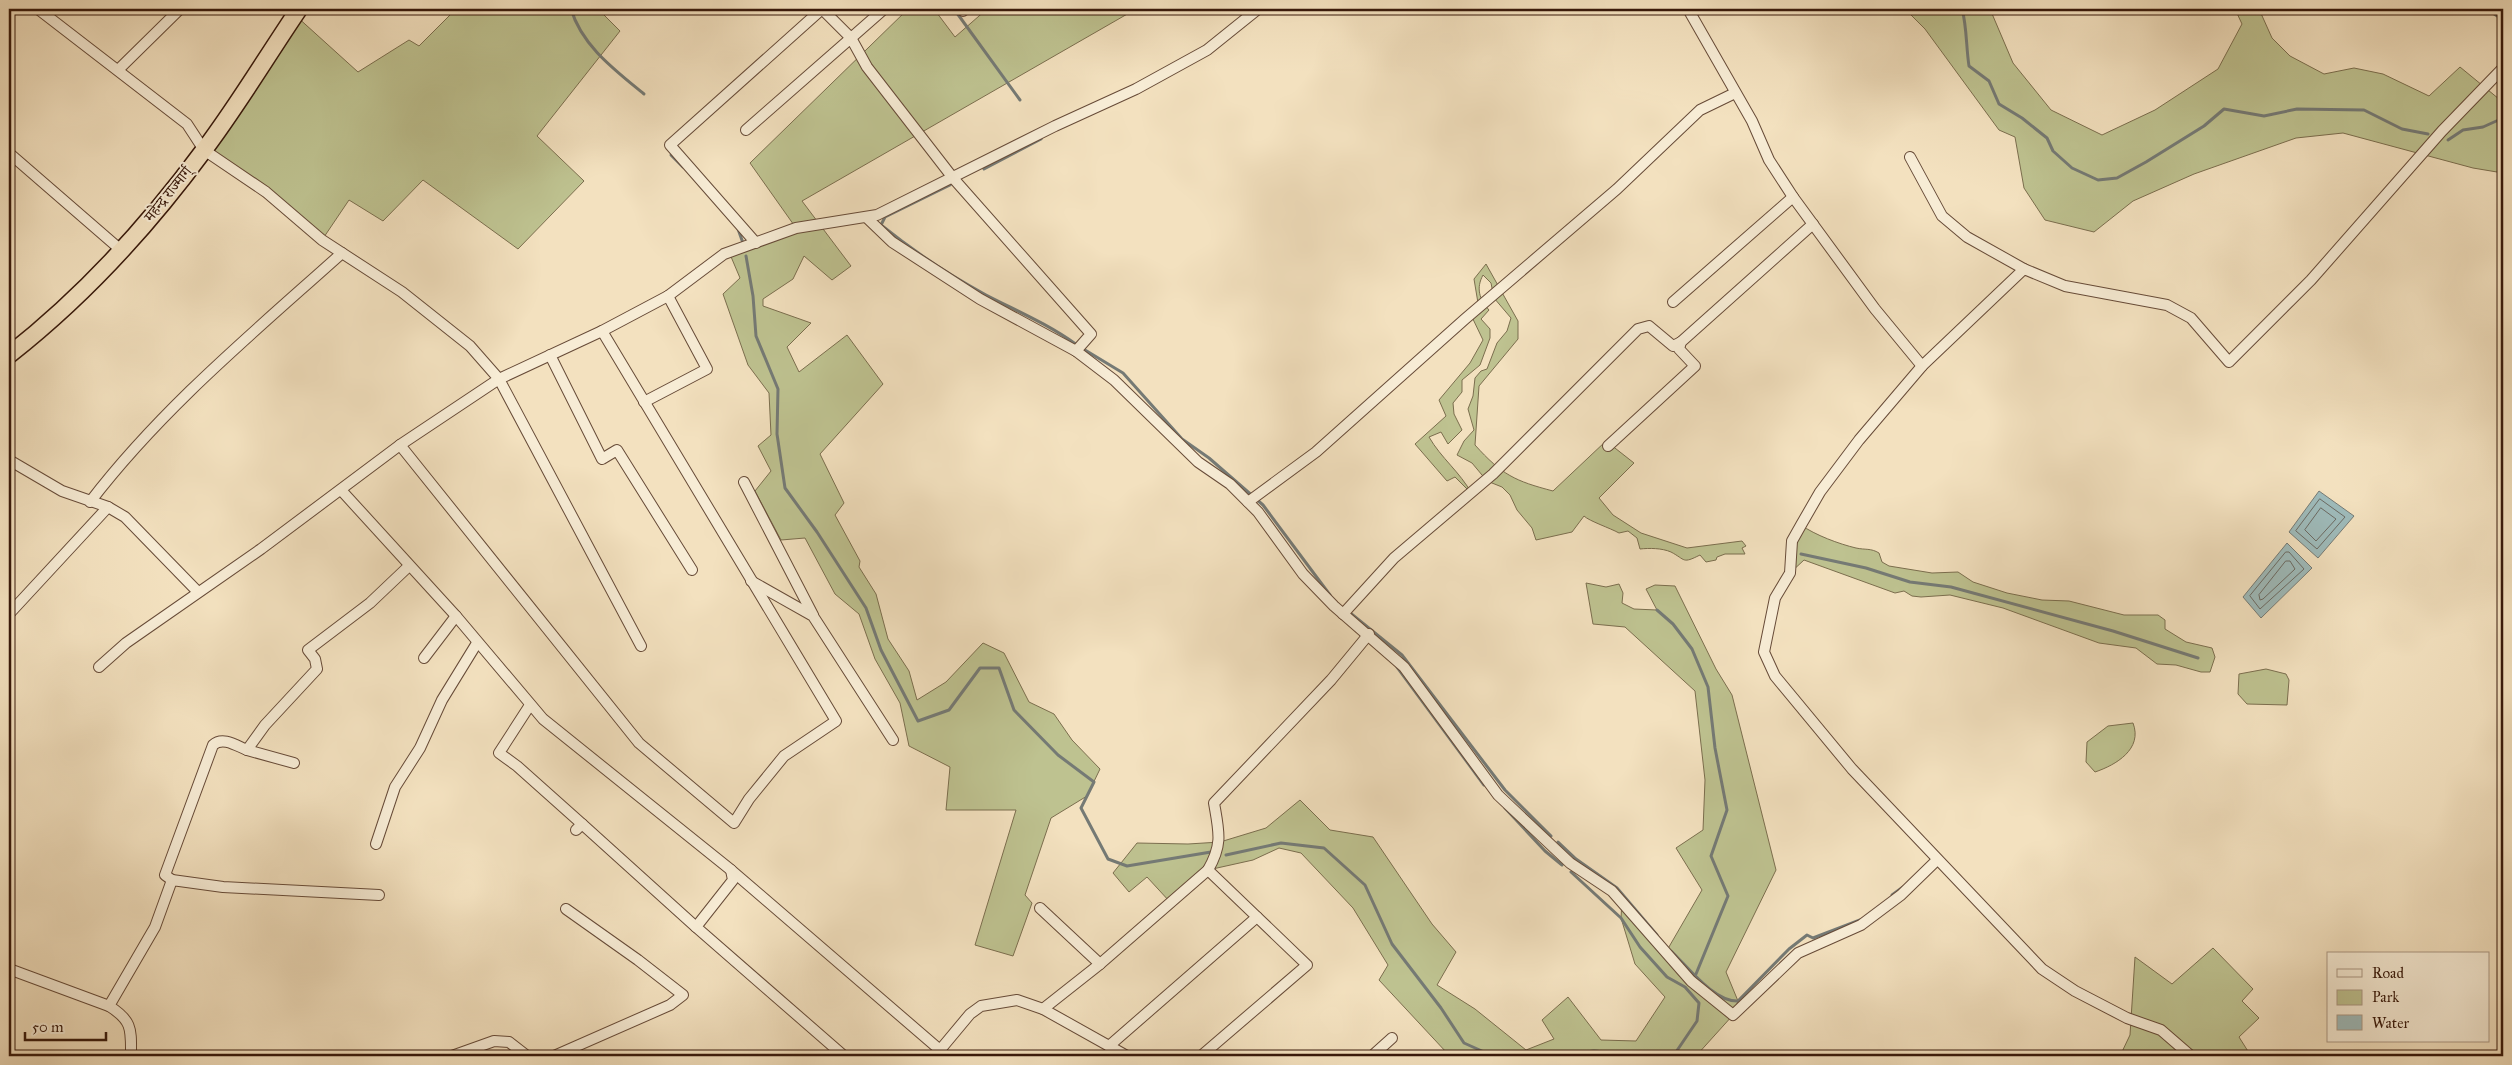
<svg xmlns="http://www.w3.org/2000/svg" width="2512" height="1065" font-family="'IM FELL Great Primer','Noto Serif Devanagari',serif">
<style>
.green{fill:#bec290;stroke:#7b6e4e}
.water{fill:#9ebbbb;stroke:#757a75}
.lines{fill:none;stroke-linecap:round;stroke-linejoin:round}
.shore{stroke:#6b6a63;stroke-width:1}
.stream{stroke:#757a75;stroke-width:3}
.minor-casing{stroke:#674b38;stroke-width:12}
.trunk-casing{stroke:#38190b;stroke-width:19}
.minor{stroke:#f7ecd5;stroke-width:10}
.trunk{stroke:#f3e1bf;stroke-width:16}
.labels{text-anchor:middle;stroke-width:4;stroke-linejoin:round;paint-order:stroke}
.street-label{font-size:15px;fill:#38190b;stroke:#f7ecd5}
</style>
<rect width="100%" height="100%" fill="#f3e1bf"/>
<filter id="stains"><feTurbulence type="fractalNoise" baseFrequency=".004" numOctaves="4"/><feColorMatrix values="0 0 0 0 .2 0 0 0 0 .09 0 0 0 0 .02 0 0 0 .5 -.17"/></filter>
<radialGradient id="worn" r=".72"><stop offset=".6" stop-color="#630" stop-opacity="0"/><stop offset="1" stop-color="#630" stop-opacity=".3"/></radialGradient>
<g class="green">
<polygon points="448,9 598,9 620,31 537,136 584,181 518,249 423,180 383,221 349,200 322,240 204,150 295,15 358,72 409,40 419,46 452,13"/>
<polygon points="908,9 934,9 955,37 987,9 1136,9 802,201 851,266 832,280 804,256 793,279 763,299 763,306 811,323 787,347 799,372 847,335 883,384 820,454 844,503 835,515 860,561 859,567 876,594 888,639 909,671 917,700 946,682 983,643 1004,653 1029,702 1054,714 1072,740 1100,769 1087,796 1051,818 1025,895 1032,903 1013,956 975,945 1016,810 946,810 950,767 909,746 900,703 875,659 859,614 835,594 805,538 781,540 755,491 771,471 758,446 771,435 769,393 748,365 723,294 740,278 729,252 796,228 750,163"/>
<polygon points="1905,9 1990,9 2013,63 2051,110 2102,135 2155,110 2218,69 2242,24 2235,9 2259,9 2272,38 2290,56 2324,74 2354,68 2383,74 2429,96 2460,67 2499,99 2503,96 2503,173 2473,168 2343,133 2296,138 2194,174 2133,201 2094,232 2045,220 2024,188 2015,137 1999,130 1925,29"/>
<path d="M1486,264L1518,321V339L1479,386L1475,445C1502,475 1515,481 1553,491L1606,441L1634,463L1599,498L1613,515L1641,533L1687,548L1742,541L1746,546L1742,548L1745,554H1725L1717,557L1716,560L1706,562L1700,555C1682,564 1686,560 1671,552C1662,548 1649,548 1640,549L1637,538L1628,531L1619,533C1610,528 1589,521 1584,516L1572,532L1536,540L1532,528L1517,510L1510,495L1502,487L1487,481L1472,463L1457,455L1464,441L1474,430L1468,409L1473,396L1475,378L1481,371L1487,369L1497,343L1507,331L1511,318L1494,298L1491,283L1483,275C1476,288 1479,299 1489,310L1481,319L1490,329V338L1480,365L1462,380V392L1453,403L1454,414L1462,430L1448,444L1441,432L1429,437C1441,458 1460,472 1472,494L1455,477L1447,481L1415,444L1446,416L1439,400L1470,363L1483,340L1471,315L1478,303L1474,279Z"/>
<path d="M1801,525C1815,535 1839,544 1856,548C1865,550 1871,548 1879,553L1882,562L1889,566L1932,573L1958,572L1973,582L2007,593L2042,600L2069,601L2124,615H2158L2165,620V629L2186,642L2212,648L2215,657L2210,672H2201L2176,665L2157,664L2136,648L2099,643L2003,608L1950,595L1921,597L1912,596L1904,591L1895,593L1804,560L1790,573Z"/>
<polygon points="1586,583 1606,587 1619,584 1623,593 1622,603 1634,609 1657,610 1646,589 1655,585 1675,586 1716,669 1732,695 1776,870 1726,972 1738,1001 1733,1015 1696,1056 1444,1056 1447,1053 1379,980 1388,965 1353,908 1301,853 1279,848 1253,860 1208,870 1170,902 1147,877 1129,892 1113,873 1137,843 1188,844 1220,842 1266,828 1300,800 1330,830 1373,837 1432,924 1456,952 1437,985 1475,1009 1526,1050 1554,1039 1542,1020 1568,997 1601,1040 1636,1041 1665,997 1635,964 1621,918 1622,901 1666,952 1702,890 1676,848 1703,830 1705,780 1695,691 1625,627 1593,624"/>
<polygon points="2266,669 2286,674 2289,680 2287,705 2247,704 2238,694 2239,674"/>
<path d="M2133,723C2143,749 2116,765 2095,772L2086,762L2087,742L2108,726Z"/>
<polygon points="2213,948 2253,989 2242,1001 2259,1018 2239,1037 2251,1056 2120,1056 2130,1035 2135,957 2172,984"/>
</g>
<g class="water">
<polygon points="2319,491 2354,516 2318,558 2289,532"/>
<polygon points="2287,543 2312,568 2261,618 2243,597"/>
</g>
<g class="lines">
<g class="shore">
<polygon points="2320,499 2345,517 2317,549 2296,531"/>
<polygon points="2321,508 2336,519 2316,541 2305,530"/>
<polygon points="2286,552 2289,552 2304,569 2260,609 2250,596"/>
<polygon points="2286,561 2290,561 2295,569 2263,599 2260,600 2259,595"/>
</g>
<g class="stream">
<path d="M571,9C582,46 615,70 644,94"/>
<polyline points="954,9 1020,100"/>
<path d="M1962,9C1967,27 1966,47 1969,66L1989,81L1999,104L2022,118L2047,138L2053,151L2072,168L2098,180L2117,178L2146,162L2204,126L2224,109L2264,116L2297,109L2364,110L2402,129L2428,134"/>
<polyline points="2487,9 2503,20"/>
<polyline points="2448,140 2463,130 2483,127 2503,118"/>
<polyline points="671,155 683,167"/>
<polyline points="984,169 1041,139"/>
<path d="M950,185L885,217L881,225C912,250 951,276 986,295C1017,311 1048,324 1077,345"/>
<polyline points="738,229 743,243"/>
<polyline points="746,256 753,296 756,336 778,389 777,434 785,488 817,532 866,608 881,650 918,721 949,710 980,668 999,668 1014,710 1058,755 1094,782 1081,808 1108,859 1127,866 1211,852"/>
<polyline points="1085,350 1123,373 1182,439 1209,458 1263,505 1330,595"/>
<polyline points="1801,554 1866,568 1910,582 1951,587 2113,631 2198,658"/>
<polyline points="1657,610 1673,624 1692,649 1708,687 1715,748 1727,810 1711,856 1728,896 1696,974"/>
<polyline points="1349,612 1402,655 1505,790 1551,836"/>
<polyline points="1397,667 1484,785"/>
<polyline points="1505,808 1545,851 1562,865"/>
<polyline points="1558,842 1576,859 1617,888 1657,935"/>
<polyline points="1226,855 1281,843 1324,848 1365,885 1392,944 1441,1008 1464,1043 1493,1056"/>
<polyline points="1571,872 1621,918 1640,947 1667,977 1685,987 1699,1003 1697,1021 1676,1052 1653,1056"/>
<polyline points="1892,895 1903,887"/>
<path d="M1671,951C1688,967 1714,1002 1738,1001L1789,949L1807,935L1813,938L1860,920"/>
<polyline points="1552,1056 1594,1051 1651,1056"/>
</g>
<g class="minor-casing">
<g id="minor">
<polyline points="38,9 187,124 204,150 266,192 322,240 402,292 470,346 499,379 641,646"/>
<polyline points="822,9 851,38 884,9"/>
<polyline points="961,9 963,11 965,9"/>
<polyline points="1688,9 1752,121 1769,160 1793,197 1875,309 1922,366 2024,269 2065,286 2167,305 2191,318 2229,362 2311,280 2442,131 2503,68"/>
<polyline points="118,70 180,9"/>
<polyline points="746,130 851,38 867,67 953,178 1091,334 1076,351"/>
<polyline points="9,153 122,251"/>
<polyline points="1910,157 1942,216 1967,237 2024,269"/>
<polyline points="867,218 892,242 980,299 1076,351 1114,380 1198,462 1230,484 1258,512 1303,574 1334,606 1404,667 1498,795 1570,863 1612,891 1691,981 1733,1015 1798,953 1861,925 1901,895 1937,860"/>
<polyline points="756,243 670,145 822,9"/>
<polyline points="1673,302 1793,197"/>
<polyline points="550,355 602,459 617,450 692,570"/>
<polyline points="1922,366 1859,440 1820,492 1801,525 1792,541 1790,573 1775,598 1764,652 1775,676 1852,769 2042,969 2075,991 2127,1018 2161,1030 2191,1056"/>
<polyline points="644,402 707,369 668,296"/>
<polyline points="400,445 639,743 734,823 749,799 784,756 836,721 602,331"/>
<polyline points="1608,446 1695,366 1679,349 1681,342 1813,224"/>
<polyline points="9,460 62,491 108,507 125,517 198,592"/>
<polyline points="744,482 813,615"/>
<polyline points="341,490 456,616 543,719 731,870 940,1050 970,1014 981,1006 1017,1000 1043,1009 1127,1056"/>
<path d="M90,502C162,408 254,332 342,253"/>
<polyline points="1248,502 1316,452 1465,319 1617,189 1700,110 1735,93"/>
<polyline points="751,581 813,616 893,740"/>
<polyline points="9,614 108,507"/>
<polyline points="1343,614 1394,558 1493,474 1638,329 1649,326 1673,346 1681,342"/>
<polyline points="424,658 456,616"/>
<polyline points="99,667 126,643 261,549 400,445 499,379 602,331 668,296 724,254 796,228 877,215 1055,126 1136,89 1207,50 1258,9"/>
<polyline points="530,705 499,753 517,766 582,824 576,830"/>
<polyline points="247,750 294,763"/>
<polyline points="582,824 696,927"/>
<polyline points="376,844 395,787 420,748 442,700 477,643"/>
<polyline points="731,870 733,880 696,927 844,1056"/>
<path d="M172,880L165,875L213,745C223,736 237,746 247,750L265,725L317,669L315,659L308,650L370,603L409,566"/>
<polyline points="1040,908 1100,964"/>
<path d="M9,969L109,1006C133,1021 131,1030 131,1056"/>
<polyline points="109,1006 155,927 172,880 223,887 379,895"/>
<path d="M1043,1009L1100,964L1208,870C1223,844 1219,832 1214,803L1331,680L1369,634"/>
<polyline points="1109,1046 1257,917 1208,870"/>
<polyline points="452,1056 494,1041 509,1042 527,1056"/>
<polyline points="554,1056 670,1005 683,995 638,960 566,909"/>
<polyline points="1201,1056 1307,965 1257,917"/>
<polyline points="1372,1056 1392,1038"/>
</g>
</g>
<g class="trunk-casing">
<path id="trunk" d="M9,355C83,297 148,226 204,150C238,105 267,56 299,9"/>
</g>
<use href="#minor" class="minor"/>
<use href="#trunk" class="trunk"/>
</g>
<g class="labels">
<g class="street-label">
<text transform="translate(168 194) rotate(-51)" y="5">महेन्द्र राज्मार्ग्</text>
</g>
</g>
<rect width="2512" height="1065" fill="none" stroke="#f3e1bf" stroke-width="30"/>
<rect x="10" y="10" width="2492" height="1045" fill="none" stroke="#38190b" stroke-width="2.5"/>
<rect x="15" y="15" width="2482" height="1035" fill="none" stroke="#38190b"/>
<rect x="2327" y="952" width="162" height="90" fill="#f7ecd5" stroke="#ab9884"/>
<rect x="2337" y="969" width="25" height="8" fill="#f7ecd5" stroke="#ab9884"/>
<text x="2372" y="978" font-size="15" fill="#38190b">Road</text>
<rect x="2337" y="990" width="25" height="15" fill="#bec290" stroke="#ab9884"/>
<text x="2372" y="1002" font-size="15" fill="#38190b">Park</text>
<rect x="2337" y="1015" width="25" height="15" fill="#9ebbbb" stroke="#ab9884"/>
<text x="2372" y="1028" font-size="15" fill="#38190b">Water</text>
<path d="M25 1032v8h81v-8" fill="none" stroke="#38190b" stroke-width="2.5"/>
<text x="32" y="1032" font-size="15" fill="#38190b" stroke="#f7ecd5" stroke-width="4" paint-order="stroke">50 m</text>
<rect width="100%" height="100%" filter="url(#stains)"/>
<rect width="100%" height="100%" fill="url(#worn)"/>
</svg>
